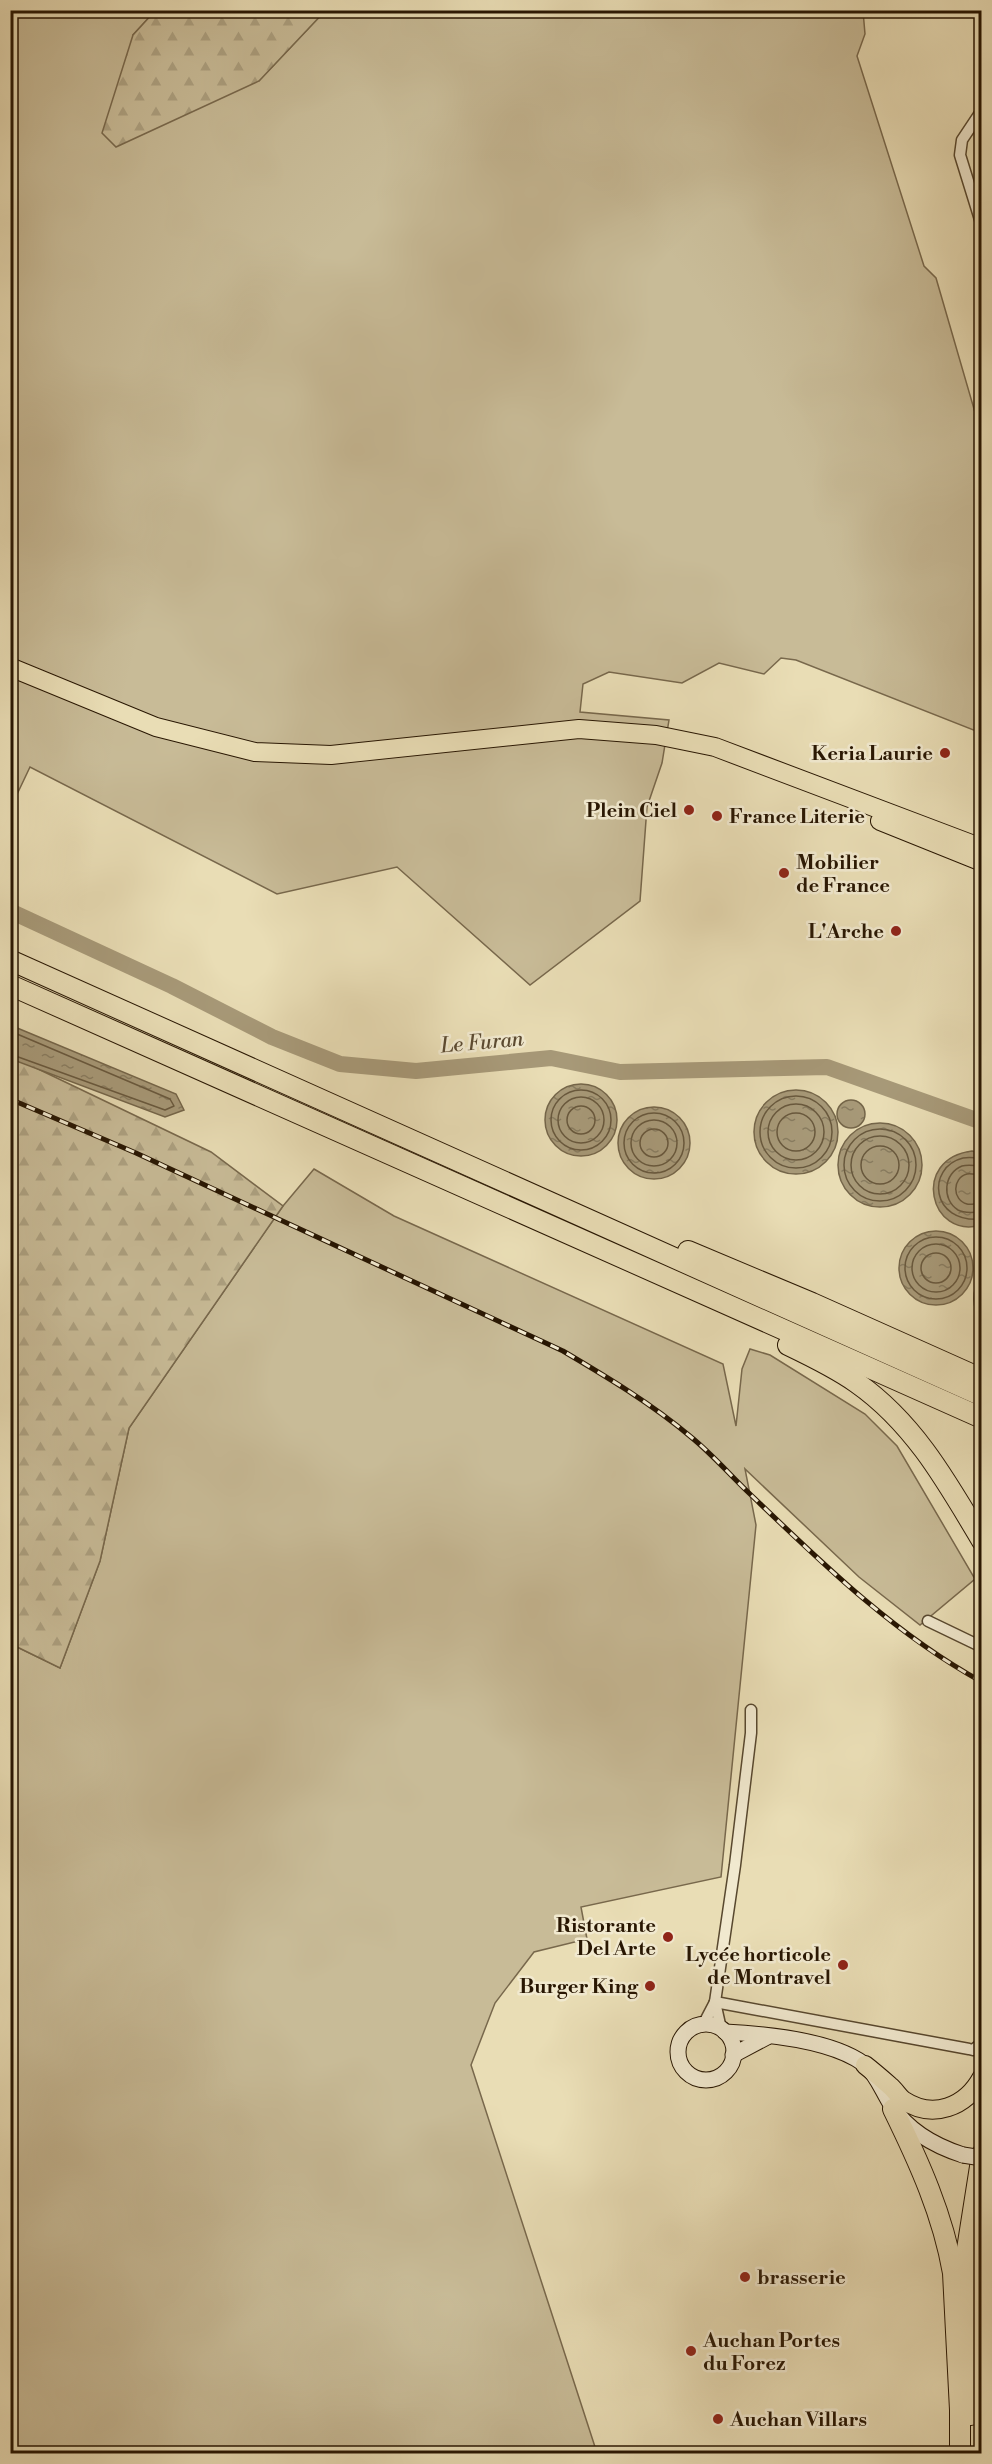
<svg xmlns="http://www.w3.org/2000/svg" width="992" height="2464" font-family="'Libre Bodoni',serif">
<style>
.grass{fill:#c8bb97;stroke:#78684c;stroke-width:1.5}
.forest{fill:url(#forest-firs);stroke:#78684c;stroke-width:1.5}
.water{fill:url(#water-ripples);stroke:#746549;stroke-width:1.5}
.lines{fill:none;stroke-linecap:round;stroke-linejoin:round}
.shore{stroke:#68583d;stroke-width:1.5}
.river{stroke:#a79978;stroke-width:16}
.street-casing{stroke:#58482f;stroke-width:13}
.secondary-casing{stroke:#281602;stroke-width:17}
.primary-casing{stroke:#281602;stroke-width:20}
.highway-casing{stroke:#281602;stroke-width:22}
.street{stroke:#f1e9cf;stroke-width:10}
.secondary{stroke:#f1e9cf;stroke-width:15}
.primary{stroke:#e9ddb5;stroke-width:18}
.highway{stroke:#e9ddb5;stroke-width:20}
.rail-casing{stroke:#281602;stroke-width:5}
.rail{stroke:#f1e9cf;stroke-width:3;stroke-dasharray:9;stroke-linecap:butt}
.secondary-bridge-casing{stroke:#281602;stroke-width:17;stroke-linecap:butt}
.secondary-bridge{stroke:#f1e9cf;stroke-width:15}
.poi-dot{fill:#8f2418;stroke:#f1e9cf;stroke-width:2}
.labels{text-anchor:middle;stroke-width:5;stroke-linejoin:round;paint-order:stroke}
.poi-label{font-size:20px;font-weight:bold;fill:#281602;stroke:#f1e9cf;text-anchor:end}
.water-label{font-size:21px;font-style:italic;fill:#5b4a31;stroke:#f1e9cf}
</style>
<defs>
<pattern id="forest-firs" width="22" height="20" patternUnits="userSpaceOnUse" patternTransform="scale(1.5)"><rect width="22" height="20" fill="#c8bb97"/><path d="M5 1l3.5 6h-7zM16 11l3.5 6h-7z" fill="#aca080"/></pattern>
<pattern id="water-ripples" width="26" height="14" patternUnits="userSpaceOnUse" patternTransform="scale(1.5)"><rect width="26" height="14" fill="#a79978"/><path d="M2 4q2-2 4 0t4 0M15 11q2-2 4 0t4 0" fill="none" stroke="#887c60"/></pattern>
</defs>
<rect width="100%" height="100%" fill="#e9ddb5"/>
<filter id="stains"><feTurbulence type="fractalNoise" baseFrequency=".00333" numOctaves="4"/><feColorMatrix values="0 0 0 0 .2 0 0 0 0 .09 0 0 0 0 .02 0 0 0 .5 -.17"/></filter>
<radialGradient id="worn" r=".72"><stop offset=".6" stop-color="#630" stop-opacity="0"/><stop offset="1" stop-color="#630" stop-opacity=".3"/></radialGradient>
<g class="grass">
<polygon points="11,11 155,11 133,35 259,81 325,11 863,11 865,34 857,56 924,266 936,278 981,433 981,733 796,660 781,658 764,674 719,663 682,683 609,672 583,684 580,712 669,720 662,763 647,807 640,901 530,985 397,867 277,894 30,767 11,807"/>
<polygon points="314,1169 394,1216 723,1364 736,1426 742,1369 750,1349 770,1355 865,1414 897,1446 975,1579 920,1625 859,1577 745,1469 756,1525 721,1877 581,1907 587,1939 534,1952 495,2003 471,2065 597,2453 11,2454 11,1644 60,1668 100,1561 129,1428 283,1206"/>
</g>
<g class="forest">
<polygon points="155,11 155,10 325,11 259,81 116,147 102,133 133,35"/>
<polygon points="11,1056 211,1152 283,1206 129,1428 100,1561 60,1668 11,1644"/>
</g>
<g class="water">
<polygon points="10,1025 176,1094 184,1110 165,1117 11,1059"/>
<circle cx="581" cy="1120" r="36"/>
<circle cx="796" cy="1132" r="42"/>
<circle cx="851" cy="1114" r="14"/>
<circle cx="654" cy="1143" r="36"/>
<circle cx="880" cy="1165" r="42"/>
<path d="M972,1151L981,1153V1225C930,1240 910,1159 972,1151Z"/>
<circle cx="936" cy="1268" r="37"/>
<path d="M981,1275V1323C972,1306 971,1292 981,1275Z"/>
</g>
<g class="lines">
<g class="shore">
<polyline points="10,1031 170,1099 174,1106 165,1110 10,1054"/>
<circle cx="581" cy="1120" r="30"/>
<circle cx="796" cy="1132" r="36"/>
<circle cx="581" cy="1120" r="23"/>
<circle cx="796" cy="1132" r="28"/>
<circle cx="581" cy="1120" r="14"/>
<circle cx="654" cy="1143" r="30"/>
<circle cx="796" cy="1132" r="19"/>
<circle cx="654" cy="1143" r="23"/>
<circle cx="880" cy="1165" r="36"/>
<circle cx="654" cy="1143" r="14"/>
<circle cx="880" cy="1165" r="29"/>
<circle cx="880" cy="1165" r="19"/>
<path d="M982,1158C975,1158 969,1157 963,1158C926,1167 930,1224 982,1219"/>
<path d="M982,1166C975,1166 969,1164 962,1166C944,1173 941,1199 958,1210C965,1214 973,1212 982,1212"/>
<path d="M982,1175C977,1175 971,1173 967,1174C952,1178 952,1200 967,1204C971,1205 977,1203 982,1203"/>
<circle cx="936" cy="1268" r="31"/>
<circle cx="936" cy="1268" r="24"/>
<circle cx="936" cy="1268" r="15"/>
</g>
<polyline class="river" points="10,911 172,986 272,1037 340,1064 416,1071 551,1058 620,1072 827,1067 982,1122"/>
<g class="street-casing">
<g id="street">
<polyline points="982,110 962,140 960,155 982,226"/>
<polyline points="928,1621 982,1647"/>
<polyline points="715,2002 969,2049 973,2050 982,2043"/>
<polyline points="703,2025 715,2002"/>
<polyline points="721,2029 715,2002 735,1865 751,1733 751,1710"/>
</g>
</g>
<g class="secondary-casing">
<g id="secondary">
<circle cx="706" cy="2052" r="28"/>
<path d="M725,2032C765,2034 831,2040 864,2064C877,2074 883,2093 892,2106C909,2132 935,2146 963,2155"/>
<polyline points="733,2055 767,2037"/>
</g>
</g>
<g class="primary-casing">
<g id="primary">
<polyline points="10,667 156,727 255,752 331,755 579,729 656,735 715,747 982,848"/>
<polyline points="880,821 982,862"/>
<path d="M865,2065C874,2072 882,2079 890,2086C895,2090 898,2096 903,2100C933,2120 966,2107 982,2077"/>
</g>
</g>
<g class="highway-casing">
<g id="highway">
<polyline points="10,960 982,1396"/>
<polyline points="10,985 982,1418"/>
<polyline points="688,1251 812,1303 982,1379"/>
<path d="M788,1345C811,1356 836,1368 857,1383C914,1423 947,1482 982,1541"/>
<path d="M893,2109C919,2162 943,2215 953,2273L960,2410"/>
<polyline points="964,2291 965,2262 982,2154"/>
<polyline points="968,2346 971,2279"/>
<polyline points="971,2415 976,2333"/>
<polyline points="960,2454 960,2399"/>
</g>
</g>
<use href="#street" class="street"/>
<use href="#secondary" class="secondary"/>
<use href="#primary" class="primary"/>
<use href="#highway" class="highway"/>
<g class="rail-casing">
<path id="rail" d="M10,1099L136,1153L563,1351C607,1377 652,1404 691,1437C712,1454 730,1475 750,1494C822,1563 893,1633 982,1682"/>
</g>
<use href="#rail" class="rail"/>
<g class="secondary-bridge-casing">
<polyline id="secondary-bridge" points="963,2155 982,2158"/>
</g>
<use href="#secondary-bridge" class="secondary-bridge"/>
</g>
<g class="poi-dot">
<circle cx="945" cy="753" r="6"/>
<circle cx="689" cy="810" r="6"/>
<circle cx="717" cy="816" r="6"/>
<circle cx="784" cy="873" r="6"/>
<circle cx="896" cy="931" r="6"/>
<circle cx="668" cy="1937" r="6"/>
<circle cx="843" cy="1965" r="6"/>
<circle cx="650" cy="1986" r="6"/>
<circle cx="745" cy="2277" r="6"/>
<circle cx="691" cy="2351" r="6"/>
<circle cx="718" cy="2419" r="6"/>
</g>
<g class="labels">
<g class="poi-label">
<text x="933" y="760">Keria Laurie</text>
<text x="677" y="817">Plein Ciel</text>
<text x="729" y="823" text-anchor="start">France Literie</text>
<text x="796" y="869" text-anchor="start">Mobilier<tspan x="796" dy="23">de France</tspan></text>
<text x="884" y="938">L'Arche</text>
<text x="656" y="1932">Ristorante<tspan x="656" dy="23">Del Arte</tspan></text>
<text x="831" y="1961">Lycée horticole<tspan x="831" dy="23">de Montravel</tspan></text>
<text x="638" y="1993">Burger King</text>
<text x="757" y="2284" text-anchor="start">brasserie</text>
<text x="703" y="2347" text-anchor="start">Auchan Portes<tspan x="703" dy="23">du Forez</tspan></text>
<text x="730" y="2426" text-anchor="start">Auchan Villars</text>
</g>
<g class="water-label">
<text transform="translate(482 1042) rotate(-5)" y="7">Le Furan</text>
</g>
</g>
<rect width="992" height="2464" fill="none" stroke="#e9ddb5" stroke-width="36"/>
<rect x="12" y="12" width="968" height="2440" fill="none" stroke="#281602" stroke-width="3"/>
<rect x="18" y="18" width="956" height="2428" fill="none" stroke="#281602" stroke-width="1.5"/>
<rect width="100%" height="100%" filter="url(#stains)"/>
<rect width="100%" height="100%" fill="url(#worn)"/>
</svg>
